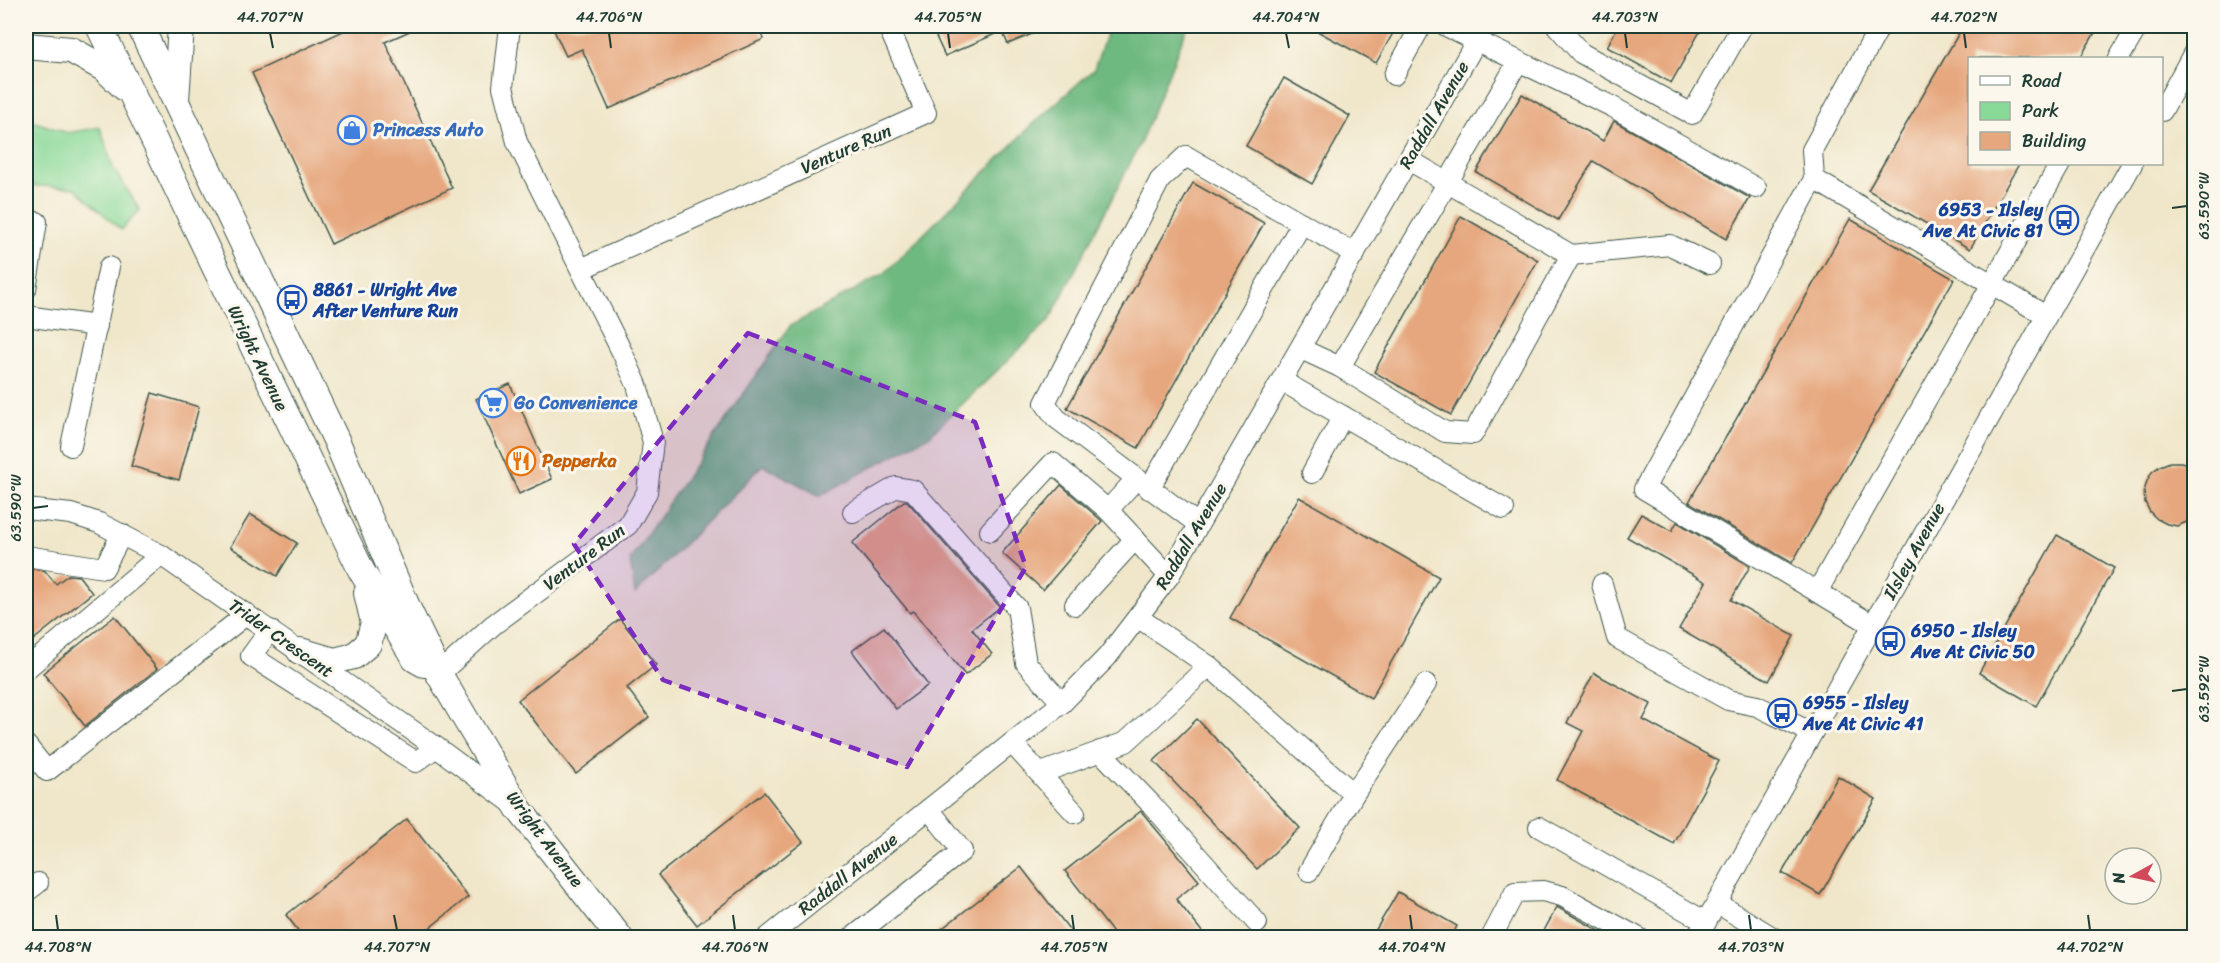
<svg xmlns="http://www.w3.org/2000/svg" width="2220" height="963" font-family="Sriracha,sans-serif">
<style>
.green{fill:#89d998;stroke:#548b66;stroke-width:1.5}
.forest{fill:#6eb980;stroke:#467b5a;stroke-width:1.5}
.building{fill:#e6a77e}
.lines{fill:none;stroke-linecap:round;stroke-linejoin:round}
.minor-casing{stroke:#3e564b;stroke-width:22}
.major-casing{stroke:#3e564b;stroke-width:28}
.minor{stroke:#fff;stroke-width:20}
.major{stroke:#fff;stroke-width:26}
.marked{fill:#7b2cbf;fill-opacity:0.2;stroke:#7b2cbf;stroke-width:4.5;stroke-dasharray:12 8;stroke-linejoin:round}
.ticks{fill:none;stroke:#1f3d34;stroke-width:2}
.labels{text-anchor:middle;stroke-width:6;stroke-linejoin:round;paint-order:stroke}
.street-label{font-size:18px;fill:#1f3d34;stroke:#fbf7ec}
.shop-label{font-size:18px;font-weight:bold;fill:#366cbe;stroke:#fbf7ec;text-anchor:start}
.transit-label{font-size:18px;font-weight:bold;fill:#164399;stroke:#fbf7ec;text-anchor:start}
.food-label{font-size:18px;font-weight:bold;fill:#c56008;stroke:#fbf7ec;text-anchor:start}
.neatline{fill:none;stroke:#1f3d34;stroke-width:2}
.ticks-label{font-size:15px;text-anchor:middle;fill:#1f3d34}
</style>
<rect width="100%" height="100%" fill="#fbf7ec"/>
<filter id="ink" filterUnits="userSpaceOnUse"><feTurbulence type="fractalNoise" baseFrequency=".0167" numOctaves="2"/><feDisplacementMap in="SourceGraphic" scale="12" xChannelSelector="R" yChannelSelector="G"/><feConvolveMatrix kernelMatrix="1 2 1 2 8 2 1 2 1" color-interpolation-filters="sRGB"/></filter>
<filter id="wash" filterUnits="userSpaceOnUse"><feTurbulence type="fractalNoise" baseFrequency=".008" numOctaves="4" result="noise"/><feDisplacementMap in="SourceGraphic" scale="24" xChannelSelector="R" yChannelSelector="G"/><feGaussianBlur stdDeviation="1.35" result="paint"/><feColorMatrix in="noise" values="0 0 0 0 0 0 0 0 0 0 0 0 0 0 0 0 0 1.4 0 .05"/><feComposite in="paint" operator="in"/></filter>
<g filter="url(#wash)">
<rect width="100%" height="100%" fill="#f0e7cb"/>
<polygon class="green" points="29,120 68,133 100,127 113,168 140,210 121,230 75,188 26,185 26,121"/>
<polygon class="forest" points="1109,26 1188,26 1139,146 1049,321 929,436 820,496 763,465 635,594 630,560 790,326 885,273 1034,123 1094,69"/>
<g id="blocks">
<g class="building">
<polygon points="354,26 421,26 385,42 452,188 331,244 252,73"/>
<polygon points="552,26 758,26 764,39 609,109 582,49 566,56"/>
<polygon points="931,26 1051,26 1008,44 1002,31 945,56"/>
<polygon points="1308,26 1397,26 1376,63"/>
<polygon points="1618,26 1703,26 1671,83 1607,47"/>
<polygon points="1963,26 2099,26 2080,58 1970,58 1970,164 2019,164 1970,249 1868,190"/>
<polygon points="1284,78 1350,116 1312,184 1246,146"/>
<polygon points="1522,94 1603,141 1614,121 1750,198 1726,239 1593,161 1558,220 1476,172"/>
<polygon points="1193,183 1264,223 1138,448 1067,408"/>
<polygon points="1461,216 1538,260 1451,415 1374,372"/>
<polygon points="1850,219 1954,279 1792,563 1689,502"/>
<polygon points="510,384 552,479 519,494 476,399"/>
<polygon points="152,393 199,407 179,480 131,466"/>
<polygon points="2170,462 2181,462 2194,466 2194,519 2177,526 2167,524 2157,519 2150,512 2145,502 2144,492 2147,481 2152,472 2160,466"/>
<polygon points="1061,485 1102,521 1043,590 1002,553"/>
<polygon points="1299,497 1439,577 1371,698 1230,618"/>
<polygon points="904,501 907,501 1000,607 972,629 992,654 965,675 913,611 910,613 852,543"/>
<polygon points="250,514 297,543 277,576 230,547"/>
<polygon points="1641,514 1672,531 1677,522 1750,566 1731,600 1794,636 1769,681 1679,629 1706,582 1627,537"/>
<polygon points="2057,535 2114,568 2036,706 1979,673"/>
<polygon points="32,569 45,571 56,584 68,575 79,576 92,593 32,641 26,633 26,575"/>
<polygon points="115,616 157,669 85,726 43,673"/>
<polygon points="620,619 656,665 627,688 649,717 576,774 518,700"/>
<polygon points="884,627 928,685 896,709 852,651"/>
<polygon points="1594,673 1651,704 1643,720 1719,761 1674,844 1557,780 1583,731 1567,723"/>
<polygon points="1197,719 1300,828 1257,869 1154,761"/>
<polygon points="1838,776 1876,799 1820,895 1782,873"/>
<polygon points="764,792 803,842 697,925 658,875"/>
<polygon points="1141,811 1199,881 1176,899 1207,938 1117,938 1065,871"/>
<polygon points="407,819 468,897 417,938 304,938 286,915"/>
<polygon points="1021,867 1076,938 930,938"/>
<polygon points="1398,892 1457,926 1451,938 1371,938"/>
<polygon points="1557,907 1612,938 1540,938"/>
</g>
</g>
</g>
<g filter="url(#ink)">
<use href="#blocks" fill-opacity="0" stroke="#3e564b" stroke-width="1.5"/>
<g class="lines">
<g class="minor-casing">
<g id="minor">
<polyline points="1446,26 1611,106 1756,188"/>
<polyline points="1557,26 1581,53 1692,114 1742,26"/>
<polyline points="2119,58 2138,26"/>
<polyline points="1394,75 1421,26"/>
<polyline points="2162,111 2194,52"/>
<polyline points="1409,160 1571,255"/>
<polyline points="1814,179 2046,316"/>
<polyline points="581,269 926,113 888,26"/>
<polyline points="26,289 37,222"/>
<polyline points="26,316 97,326"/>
<polyline points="1301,349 1340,367 1445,432 1473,434 1571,255 1670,245 1710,264"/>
<polyline points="1340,367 1518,62"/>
<polyline points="1282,381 1504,509"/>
<polyline points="71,446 109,267"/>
<polyline points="1312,473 1343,416"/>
<polyline points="1149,489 1302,223"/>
<polyline points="26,509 71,514 99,523 161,555 436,747 513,804"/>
<polyline points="1108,510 1136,479"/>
<polyline points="853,512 896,487 913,490 1017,608 1026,663 1062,703"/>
<polyline points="1198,524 1056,418 1045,403 1160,180 1186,156 1355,254"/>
<polyline points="990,531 1053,463 1108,510 1169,576"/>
<polyline points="26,556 104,568 122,534"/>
<polyline points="1602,584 1617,638 1728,700 1757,706 1812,733"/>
<polyline points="1817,592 2060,164"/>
<polyline points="1075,605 1135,539"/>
<polyline points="1139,618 1209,666 1354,794"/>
<polyline points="1873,625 1644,489 1814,179 1812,150 1880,26"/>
<polyline points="270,630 251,656 416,762 436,747"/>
<polyline points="26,669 161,555"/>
<polyline points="439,674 493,625 628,525 647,492 653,442 637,385 622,352 517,142 503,87 510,26"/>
<polyline points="1012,743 1075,813"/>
<polyline points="26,745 47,771 247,614"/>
<polyline points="1100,751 1152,805 1257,923"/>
<polyline points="1041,773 1126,742 1209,666"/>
<polyline points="1539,827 1706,922"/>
<polyline points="1309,871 1354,794 1426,684"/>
<polyline points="26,892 38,883"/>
<polyline points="1717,903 1774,938"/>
<polyline points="767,938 1062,703 1107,657 1169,576 1485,26"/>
<polyline points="852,938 962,851 929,809"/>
<polyline points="1491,938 1515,892 1543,891 1562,896 1639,938"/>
<polyline points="1697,938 2132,164"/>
</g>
</g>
<g class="major-casing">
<g id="major">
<polyline points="99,26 361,570 415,659 424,664"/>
<polyline points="140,26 337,442 408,609 439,674 518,808 620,938"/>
<polyline points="26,46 71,50 105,69 124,87"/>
<polyline points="176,100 181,26"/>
<polyline points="300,651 334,661 354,656 368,644 374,623 367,593"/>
</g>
</g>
<use href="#minor" class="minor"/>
<use href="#major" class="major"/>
</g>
</g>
<path class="marked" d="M748,333L975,422L1026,567L907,767L663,680L574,544Z"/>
<path class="ticks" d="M270,33L273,48M609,33L611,48M948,33L950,48M1286,33L1289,48M1625,33L1627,48M1964,33L1966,48M2172,208L2187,206M33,508L48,506M2172,691L2187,689M56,915L58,930M394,915L397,930M733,915L735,930M1072,915L1074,930M1410,915L1412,930M1749,915L1751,930M2088,915L2090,930"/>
<defs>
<g id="shop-ring" transform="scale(1.5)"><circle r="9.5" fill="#fbf7ec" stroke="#3f7fe0" stroke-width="1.5"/><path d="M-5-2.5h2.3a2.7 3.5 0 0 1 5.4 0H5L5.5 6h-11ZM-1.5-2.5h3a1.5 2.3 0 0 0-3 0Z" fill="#3f7fe0"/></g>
<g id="bus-ring" transform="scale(1.5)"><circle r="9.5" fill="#fbf7ec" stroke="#1a4fb4" stroke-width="1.5"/><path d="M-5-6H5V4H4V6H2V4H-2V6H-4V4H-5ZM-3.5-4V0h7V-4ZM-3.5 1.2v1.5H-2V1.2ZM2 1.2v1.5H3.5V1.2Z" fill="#1a4fb4"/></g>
<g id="supermarket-ring" transform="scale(1.5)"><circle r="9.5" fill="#fbf7ec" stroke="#3f7fe0" stroke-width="1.5"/><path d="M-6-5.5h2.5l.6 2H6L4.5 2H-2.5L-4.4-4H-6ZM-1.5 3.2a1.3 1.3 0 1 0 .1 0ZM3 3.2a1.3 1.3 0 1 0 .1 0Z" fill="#3f7fe0"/></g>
<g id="restaurant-ring" transform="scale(1.5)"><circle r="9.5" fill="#fbf7ec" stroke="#e8710a" stroke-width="1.5"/><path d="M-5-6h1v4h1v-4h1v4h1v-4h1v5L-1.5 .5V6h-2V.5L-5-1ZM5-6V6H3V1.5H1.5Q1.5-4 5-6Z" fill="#e8710a"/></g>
</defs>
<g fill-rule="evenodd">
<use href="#shop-ring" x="352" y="130"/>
<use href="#bus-ring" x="2064" y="220"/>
<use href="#bus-ring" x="292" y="300"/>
<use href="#supermarket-ring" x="493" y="403"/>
<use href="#restaurant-ring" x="521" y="461"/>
<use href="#bus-ring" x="1890" y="641"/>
<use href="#bus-ring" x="1782" y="713"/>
</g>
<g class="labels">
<g class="street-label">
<text transform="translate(1434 115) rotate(-60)" y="6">Raddall Avenue</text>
<text transform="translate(846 149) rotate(-24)" y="6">Venture Run</text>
<text transform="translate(258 358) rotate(64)" y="6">Wright Avenue</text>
<text transform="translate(1191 536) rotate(-59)" y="6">Raddall Avenue</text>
<text transform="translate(1914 551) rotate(-61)" y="6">Ilsley Avenue</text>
<text transform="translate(584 557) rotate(-37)" y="6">Venture Run</text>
<text transform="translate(281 638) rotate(35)" y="6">Trider Crescent</text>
<text transform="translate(545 839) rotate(53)" y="6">Wright Avenue</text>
<text transform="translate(848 874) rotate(-38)" y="6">Raddall Avenue</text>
</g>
<g class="shop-label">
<text x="373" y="136">Princess Auto</text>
<text x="514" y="409">Go Convenience</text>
</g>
<g class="transit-label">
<text x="2043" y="216" text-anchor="end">6953 - Ilsley<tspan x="2043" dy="21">Ave At Civic 81</tspan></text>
<text x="313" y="296">8861 - Wright Ave<tspan x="313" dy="21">After Venture Run</tspan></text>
<text x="1911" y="637">6950 - Ilsley<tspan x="1911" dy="21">Ave At Civic 50</tspan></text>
<text x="1803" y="709">6955 - Ilsley<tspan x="1803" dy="21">Ave At Civic 41</tspan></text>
</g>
<g class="food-label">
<text x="542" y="467">Pepperka</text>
</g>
</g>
<rect width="2220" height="963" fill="none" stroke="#fbf7ec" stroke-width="66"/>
<rect x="1968" y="57" width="195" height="108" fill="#fbf7ec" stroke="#a3ada2" stroke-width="1.5"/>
<rect x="1980" y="76" width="30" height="9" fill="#ffffff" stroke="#a3ada2" stroke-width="1.5"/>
<text x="2022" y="87" font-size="18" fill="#1f3d34">Road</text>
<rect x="1980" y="102" width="30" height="18" fill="#89d998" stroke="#a3ada2" stroke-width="1.5"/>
<text x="2022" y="117" font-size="18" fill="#1f3d34">Park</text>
<rect x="1980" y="132" width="30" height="18" fill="#e6a77e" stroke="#a3ada2" stroke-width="1.5"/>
<text x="2022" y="147" font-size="18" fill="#1f3d34">Building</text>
<g transform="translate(2133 876) rotate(262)"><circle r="28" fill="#fbf7ec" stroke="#a3ada2" stroke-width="1.5"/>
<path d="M0-4.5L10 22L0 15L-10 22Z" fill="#d1495b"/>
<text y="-9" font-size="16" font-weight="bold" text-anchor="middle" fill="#1f3d34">N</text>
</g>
<rect x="33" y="33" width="2154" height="897" class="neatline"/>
<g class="ticks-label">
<text x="270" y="22">44.707°N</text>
<text x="609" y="22">44.706°N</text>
<text x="948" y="22">44.705°N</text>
<text x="1286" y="22">44.704°N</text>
<text x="1625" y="22">44.703°N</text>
<text x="1964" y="22">44.702°N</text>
<text transform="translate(2204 206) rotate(-90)" y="5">63.590°W</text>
<text transform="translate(16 508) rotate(-90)" y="5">63.590°W</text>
<text transform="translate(2204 689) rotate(-90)" y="5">63.592°W</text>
<text x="58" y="952">44.708°N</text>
<text x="397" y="952">44.707°N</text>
<text x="735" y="952">44.706°N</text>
<text x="1074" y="952">44.705°N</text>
<text x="1412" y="952">44.704°N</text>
<text x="1751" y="952">44.703°N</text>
<text x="2090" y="952">44.702°N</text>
</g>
</svg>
